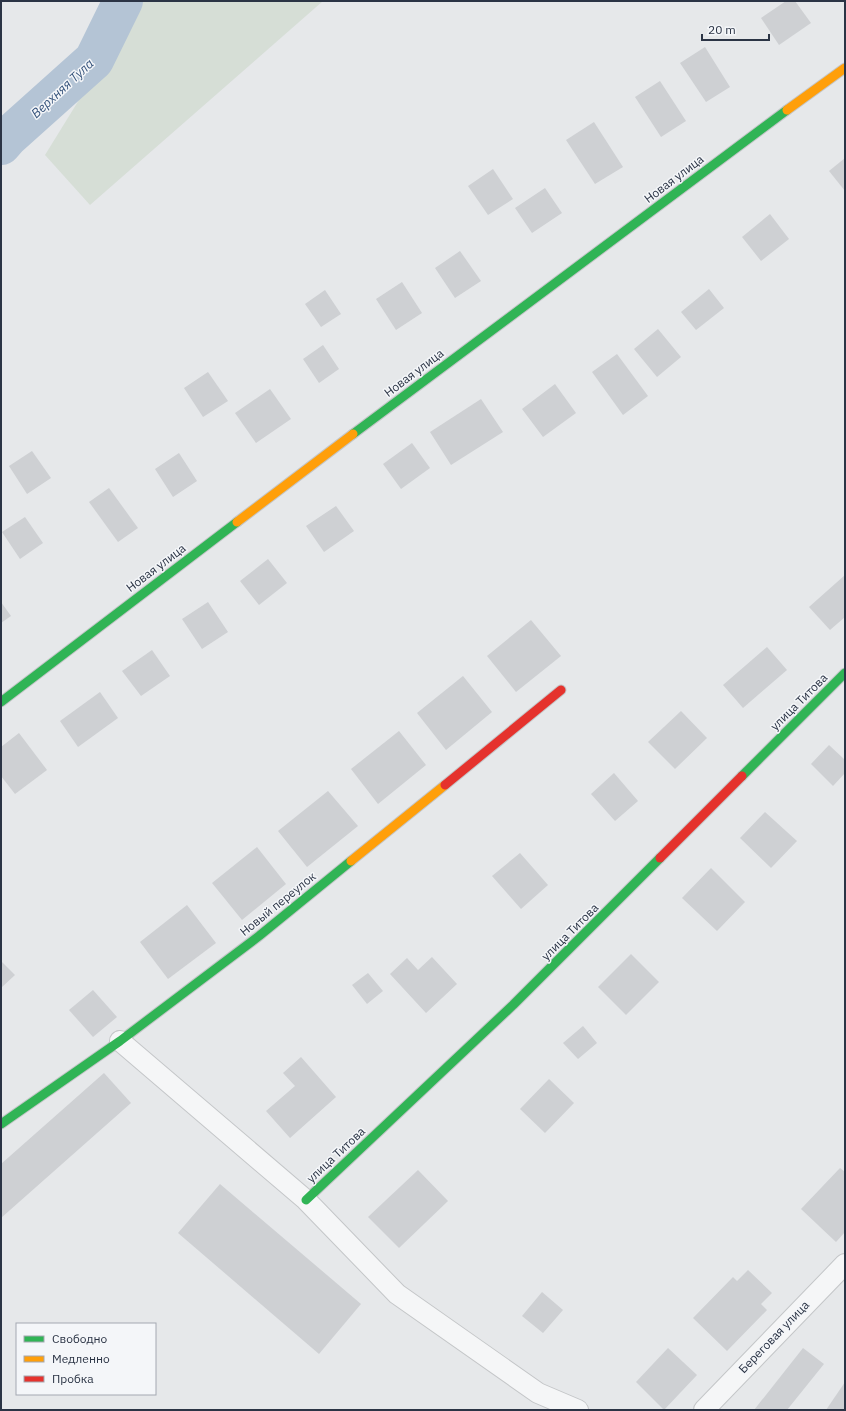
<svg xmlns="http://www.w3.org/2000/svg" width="846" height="1411" font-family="'IBM Plex Sans',sans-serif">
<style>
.green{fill:#d6ded6}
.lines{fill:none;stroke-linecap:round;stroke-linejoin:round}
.river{stroke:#b4c4d5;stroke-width:40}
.building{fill:#ced0d3}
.street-casing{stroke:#c4c6c8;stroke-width:22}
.fast-casing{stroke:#c4c6c8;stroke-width:11}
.slow-casing{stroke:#c4c6c8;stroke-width:11}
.jam-casing{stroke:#c4c6c8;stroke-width:11}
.street{stroke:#f5f6f7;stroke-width:20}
.fast{stroke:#30b455;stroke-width:9}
.slow{stroke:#ff9f0a;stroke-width:9}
.jam{stroke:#e5322d;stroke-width:9}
.labels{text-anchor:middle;stroke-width:3;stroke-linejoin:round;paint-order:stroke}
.street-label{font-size:12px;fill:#2b3445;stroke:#f4f6f9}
.water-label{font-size:13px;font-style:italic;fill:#34527a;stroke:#f4f6f9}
</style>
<rect width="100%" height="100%" fill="#e6e8ea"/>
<polygon class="green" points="140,1 323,1 90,205 45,155"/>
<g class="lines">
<polyline class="river" points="1,145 8,137 94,60 123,1"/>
</g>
<g class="building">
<polygon points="786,1 795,1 811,23 779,45 761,18"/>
<polygon points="705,47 730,87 706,102 680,63"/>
<polygon points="660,81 686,121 661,137 635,97"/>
<polygon points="594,122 623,167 595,184 566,140"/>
<polygon points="845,158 845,191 829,171"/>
<polygon points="493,169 513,199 488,215 468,186"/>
<polygon points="545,188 562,213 532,233 515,208"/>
<polygon points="770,214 789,239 761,261 742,237"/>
<polygon points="460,251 481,281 455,298 435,268"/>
<polygon points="402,282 422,313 396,330 376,299"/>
<polygon points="709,289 724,308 696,330 681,312"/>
<polygon points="325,290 341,314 321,327 305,304"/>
<polygon points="658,329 681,357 657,377 634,349"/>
<polygon points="323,345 339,369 319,383 303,359"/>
<polygon points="617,354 648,396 623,415 592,372"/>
<polygon points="208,372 228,401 203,417 184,388"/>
<polygon points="555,384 576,413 543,437 522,409"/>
<polygon points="270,389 291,419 256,443 235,413"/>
<polygon points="481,399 503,432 451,465 430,432"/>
<polygon points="412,443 430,468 401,489 383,464"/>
<polygon points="32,451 51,478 27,494 9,466"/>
<polygon points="179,453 197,481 173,497 155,469"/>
<polygon points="109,488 138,528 118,542 89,502"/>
<polygon points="336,506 354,531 324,552 306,526"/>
<polygon points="25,517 43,543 20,559 2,532"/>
<polygon points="268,559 287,583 259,605 240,581"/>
<polygon points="845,575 845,617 830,630 809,607"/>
<polygon points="1,602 11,616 1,623"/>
<polygon points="208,602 228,632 202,649 182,619"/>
<polygon points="531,620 561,656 516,692 487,656"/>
<polygon points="767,647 787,670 743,708 723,685"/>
<polygon points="152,650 170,676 141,696 122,671"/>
<polygon points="463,676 492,712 446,750 417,713"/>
<polygon points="100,692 118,718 78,747 60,721"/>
<polygon points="681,711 707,738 675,769 648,742"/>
<polygon points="399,731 426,765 378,804 351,769"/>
<polygon points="19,733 47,770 15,794 1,776 1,747"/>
<polygon points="829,745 845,760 845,773 833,786 811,764"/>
<polygon points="614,773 638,801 615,821 591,794"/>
<polygon points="328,791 358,826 307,867 278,831"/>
<polygon points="765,812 797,841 771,868 740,838"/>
<polygon points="257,847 286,884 242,920 212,883"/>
<polygon points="520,853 548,885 521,909 492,876"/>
<polygon points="711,868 745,902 717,931 682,898"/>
<polygon points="187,905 216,943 168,979 140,942"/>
<polygon points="631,954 659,982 626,1015 598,987"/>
<polygon points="432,957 457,984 426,1013 390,974 407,958 418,970"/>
<polygon points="1,961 15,975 1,988"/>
<polygon points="368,973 383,991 367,1004 352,985"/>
<polygon points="93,990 117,1017 93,1037 69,1010"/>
<polygon points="583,1026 597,1043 578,1059 563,1043"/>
<polygon points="301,1057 336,1097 290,1138 266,1111 295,1086 283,1073"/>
<polygon points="104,1073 131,1103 1,1218 1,1164"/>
<polygon points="549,1079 574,1103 545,1133 520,1109"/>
<polygon points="840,1168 845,1172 845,1232 836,1242 801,1209"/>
<polygon points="418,1170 448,1201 399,1248 368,1217"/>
<polygon points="220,1184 361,1304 319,1354 178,1233"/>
<polygon points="748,1270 772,1293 761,1304 767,1310 727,1351 693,1318 733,1277 737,1281"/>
<polygon points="542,1292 563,1310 543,1333 522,1316"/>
<polygon points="668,1348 697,1375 664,1410 636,1382"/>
<polygon points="803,1348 824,1364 787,1410 754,1410"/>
<polygon points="845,1382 845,1410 826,1410"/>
</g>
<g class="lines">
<g class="street-casing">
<g id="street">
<polyline points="120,1041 306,1200 397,1294 538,1393 578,1410"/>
<polyline points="704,1410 845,1264"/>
</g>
</g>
<g class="fast-casing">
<g id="fast">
<polyline points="353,434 787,110"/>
<polyline points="1,702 237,522"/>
<polyline points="742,776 845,673"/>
<polyline points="1,1124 120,1041 259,936 351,861"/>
<polyline points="306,1200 513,1005 660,858"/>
</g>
</g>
<g class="slow-casing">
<g id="slow">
<polyline points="787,110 845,68"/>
<polyline points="237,522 353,434"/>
<polyline points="351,861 445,785"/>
</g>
</g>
<g class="jam-casing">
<g id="jam">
<polyline points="445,785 561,690"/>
<polyline points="660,858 742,776"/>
</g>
</g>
<use href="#street" class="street"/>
<use href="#fast" class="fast"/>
<use href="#slow" class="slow"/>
<use href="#jam" class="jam"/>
</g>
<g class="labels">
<g class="street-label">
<text transform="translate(674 179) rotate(-37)" y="4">Новая улица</text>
<text transform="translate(414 373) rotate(-37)" y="4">Новая улица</text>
<text transform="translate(156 568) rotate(-37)" y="4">Новая улица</text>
<text transform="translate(799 702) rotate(-45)" y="4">улица Титова</text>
<text transform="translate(278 904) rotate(-39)" y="4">Новый переулок</text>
<text transform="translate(570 932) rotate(-45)" y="4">улица Титова</text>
<text transform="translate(336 1155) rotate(-43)" y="4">улица Титова</text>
<text transform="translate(774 1337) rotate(-46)" y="4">Береговая улица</text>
</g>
<g class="water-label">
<text transform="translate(62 88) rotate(-43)" y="5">Верхняя Тула</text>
</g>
</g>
<rect width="846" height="1411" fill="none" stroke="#2b3445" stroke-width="4"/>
<rect x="16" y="1323" width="140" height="72" fill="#f4f6f9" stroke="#a4a8b1"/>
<rect x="24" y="1336" width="20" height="6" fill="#30b455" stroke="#a4a8b1"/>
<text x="52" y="1343" font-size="12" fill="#2b3445">Свободно</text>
<rect x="24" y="1356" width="20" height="6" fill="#ff9f0a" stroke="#a4a8b1"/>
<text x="52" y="1363" font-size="12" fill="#2b3445">Медленно</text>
<rect x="24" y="1376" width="20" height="6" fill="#e5322d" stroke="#a4a8b1"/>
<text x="52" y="1383" font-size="12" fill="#2b3445">Пробка</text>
<path d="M702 34v6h67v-6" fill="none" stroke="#2b3445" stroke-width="2"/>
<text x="708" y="34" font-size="12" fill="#2b3445" stroke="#f4f6f9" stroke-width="3" paint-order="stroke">20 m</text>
</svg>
